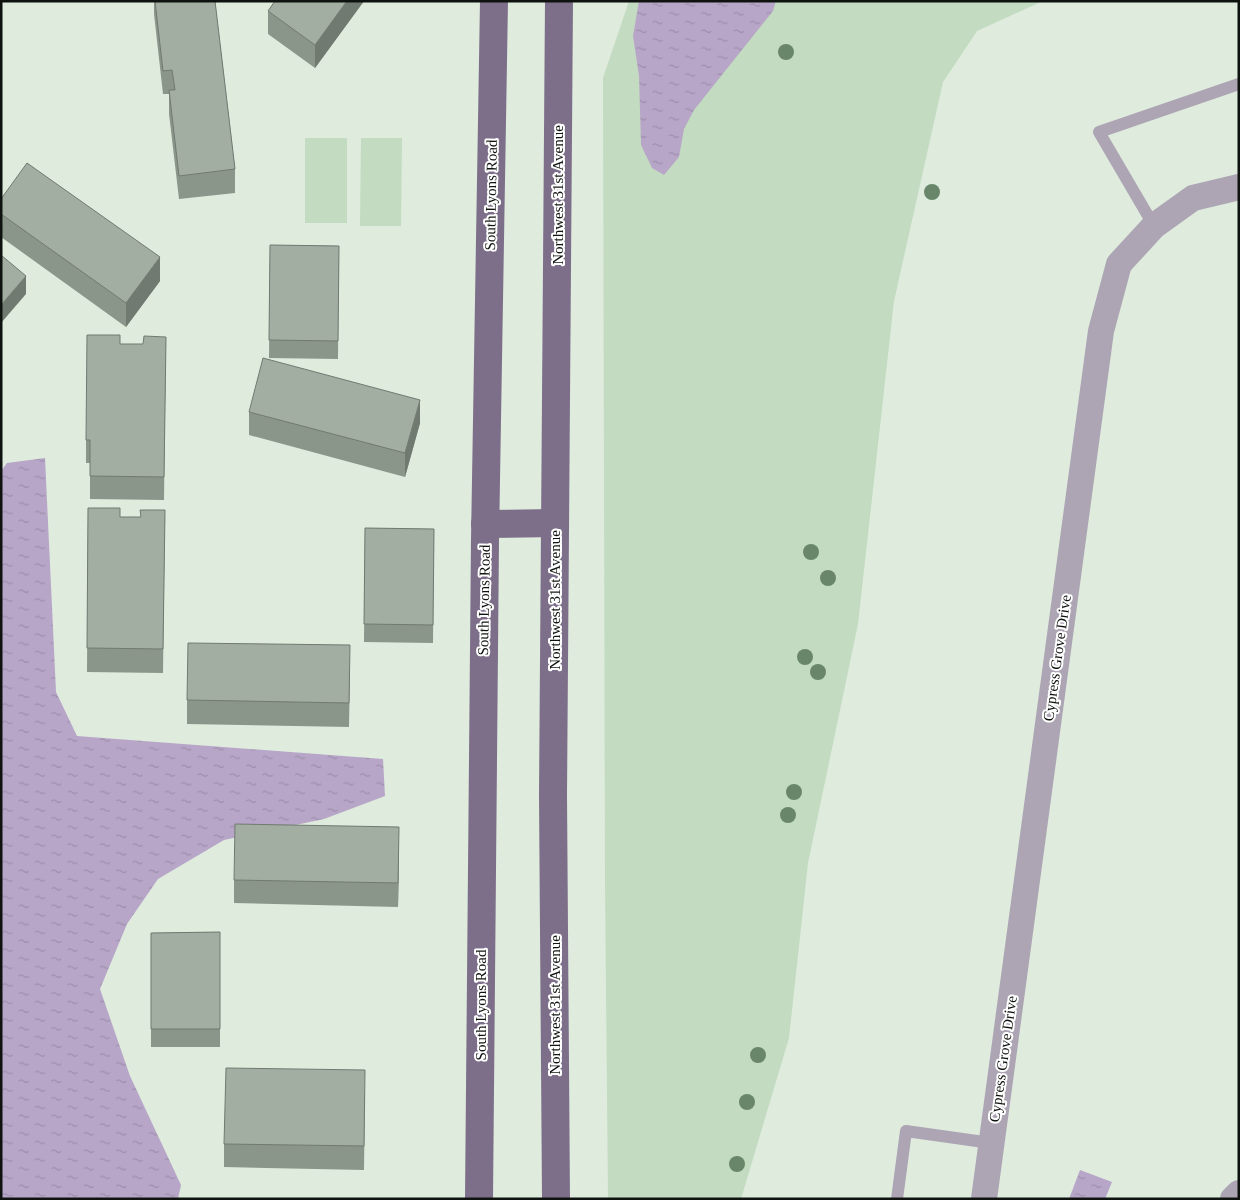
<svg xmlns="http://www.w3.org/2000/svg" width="1240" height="1200" font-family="'Times New Roman',serif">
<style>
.grass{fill:#c3dbc1}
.water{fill:url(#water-ripples)}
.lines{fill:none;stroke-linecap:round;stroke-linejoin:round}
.service{stroke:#ada5b4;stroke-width:12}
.minor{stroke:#ada5b4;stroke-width:26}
.primary{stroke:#7d6f8a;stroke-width:28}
.tree{fill:#69866a}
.wall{fill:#8b968a}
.shaded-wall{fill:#717a71}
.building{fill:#a2aea1;stroke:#717a71}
.labels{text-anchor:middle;stroke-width:4;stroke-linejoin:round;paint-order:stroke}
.street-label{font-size:15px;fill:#0f130f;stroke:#fff}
</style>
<defs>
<pattern id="water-ripples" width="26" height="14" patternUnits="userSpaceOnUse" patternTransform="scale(1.25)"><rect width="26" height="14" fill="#b8a6c8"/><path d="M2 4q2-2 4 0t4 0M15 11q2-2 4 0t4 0" fill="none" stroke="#9d8eab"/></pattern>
</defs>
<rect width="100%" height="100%" fill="#deebdd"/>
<g class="grass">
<polygon points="629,1 1043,1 977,31 943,82 894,301 858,624 808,863 789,1038 741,1199 608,1199 605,882 603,78"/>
<rect x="305" y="138" width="42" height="85"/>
<polygon points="361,138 402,138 401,226 360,226"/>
</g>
<g class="water">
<polygon points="639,1 776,1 773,11 694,110 684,129 679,157 664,175 652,168 641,145 639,76 633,36"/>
<polygon points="45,458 56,692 77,736 383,759 385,796 324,819 224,840 158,879 127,924 100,989 130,1076 181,1185 178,1199 1,1199 1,471 7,463"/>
<polygon points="1080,1170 1112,1182 1105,1199 1069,1199"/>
</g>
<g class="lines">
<g class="service">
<polyline points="1154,226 1099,132 1239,84"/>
<polyline points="897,1199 906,1131 991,1143"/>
</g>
<g class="minor">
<polyline points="984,1199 1101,331 1119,264 1154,226 1193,198 1239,187"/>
<polyline points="1233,1199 1239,1193"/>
</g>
<g class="primary">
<polyline points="485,524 555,523"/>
<polyline points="479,1199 485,540 494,1"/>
<polyline points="556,1199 553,795 559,1"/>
</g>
</g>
<g class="tree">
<circle cx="786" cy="52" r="8"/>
<circle cx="932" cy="192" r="8"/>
<circle cx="811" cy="552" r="8"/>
<circle cx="828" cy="578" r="8"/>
<circle cx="805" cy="657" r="8"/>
<circle cx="818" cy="672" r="8"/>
<circle cx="794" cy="792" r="8"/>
<circle cx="788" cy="815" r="8"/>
<circle cx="758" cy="1055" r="8"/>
<circle cx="747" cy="1102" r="8"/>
<circle cx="737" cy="1164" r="8"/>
</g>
<g class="wall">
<polygon points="154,1 215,1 235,169 235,193 179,199 169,114 169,94 163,94 154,14"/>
<polygon points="364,1 315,68 268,34 268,11"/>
<polygon points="1,199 160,281 126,327 1,237"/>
<polygon points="270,245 339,246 338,359 269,358"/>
<polygon points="166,337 164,500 90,499 90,463 86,463 86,440 120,344 143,344"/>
<polygon points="249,412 420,423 405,477 249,435"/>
<polygon points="88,508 120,517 140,517 165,510 163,673 87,672"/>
<polygon points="365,528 434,529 433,643 364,642"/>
<polygon points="350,669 349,727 187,724 187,700"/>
<polygon points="399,851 398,907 234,903 234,880"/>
<polygon points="220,932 220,1047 151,1047 151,933"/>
<polygon points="365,1094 364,1170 224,1167 224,1144"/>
</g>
<g class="shaded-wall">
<polygon points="347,1 364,1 315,68 315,45"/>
<polygon points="160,257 160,281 126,327 126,303"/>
<polygon points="26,276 26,294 1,323 1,305"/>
<polygon points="420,400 420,423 405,477 405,453"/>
<polygon points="399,827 399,851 398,907 398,883"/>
</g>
<g class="building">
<polygon points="155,1 215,1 235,169 179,176 169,90 175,90 172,70 163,71"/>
<polygon points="275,1 347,1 315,45 268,11"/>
<polygon points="27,163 160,257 126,303 1,214 1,199"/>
<polygon points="270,245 339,246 338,341 269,340"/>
<polygon points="1,255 26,276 1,305"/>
<polygon points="87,335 120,335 120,344 143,344 144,336 166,337 164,477 90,476 90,440 86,440"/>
<polygon points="263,358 420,400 405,453 249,412"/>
<polygon points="88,508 120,508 120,517 141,517 140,510 165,510 163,649 87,648"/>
<polygon points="365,528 434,529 433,625 364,624"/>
<polygon points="188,643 350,645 349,703 187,700"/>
<polygon points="235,824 399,827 398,883 234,880"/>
<polygon points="220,932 220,1029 151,1029 151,933"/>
<polygon points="226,1068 365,1070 364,1146 224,1144"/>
</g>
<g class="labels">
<g class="street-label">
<text transform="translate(491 195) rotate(-89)" y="5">South Lyons Road</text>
<text transform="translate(558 195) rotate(-90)" y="5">Northwest 31st Avenue</text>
<text transform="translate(484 600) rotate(-89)" y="5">South Lyons Road</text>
<text transform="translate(555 600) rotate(-90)" y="5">Northwest 31st Avenue</text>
<text transform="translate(1057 658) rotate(-82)" y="5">Cypress Grove Drive</text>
<text transform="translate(481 1005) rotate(-90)" y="5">South Lyons Road</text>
<text transform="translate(555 1005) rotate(-90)" y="5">Northwest 31st Avenue</text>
<text transform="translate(1003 1059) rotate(-82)" y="5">Cypress Grove Drive</text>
</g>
</g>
<rect width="1240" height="1200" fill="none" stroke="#0f130f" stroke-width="5"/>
</svg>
